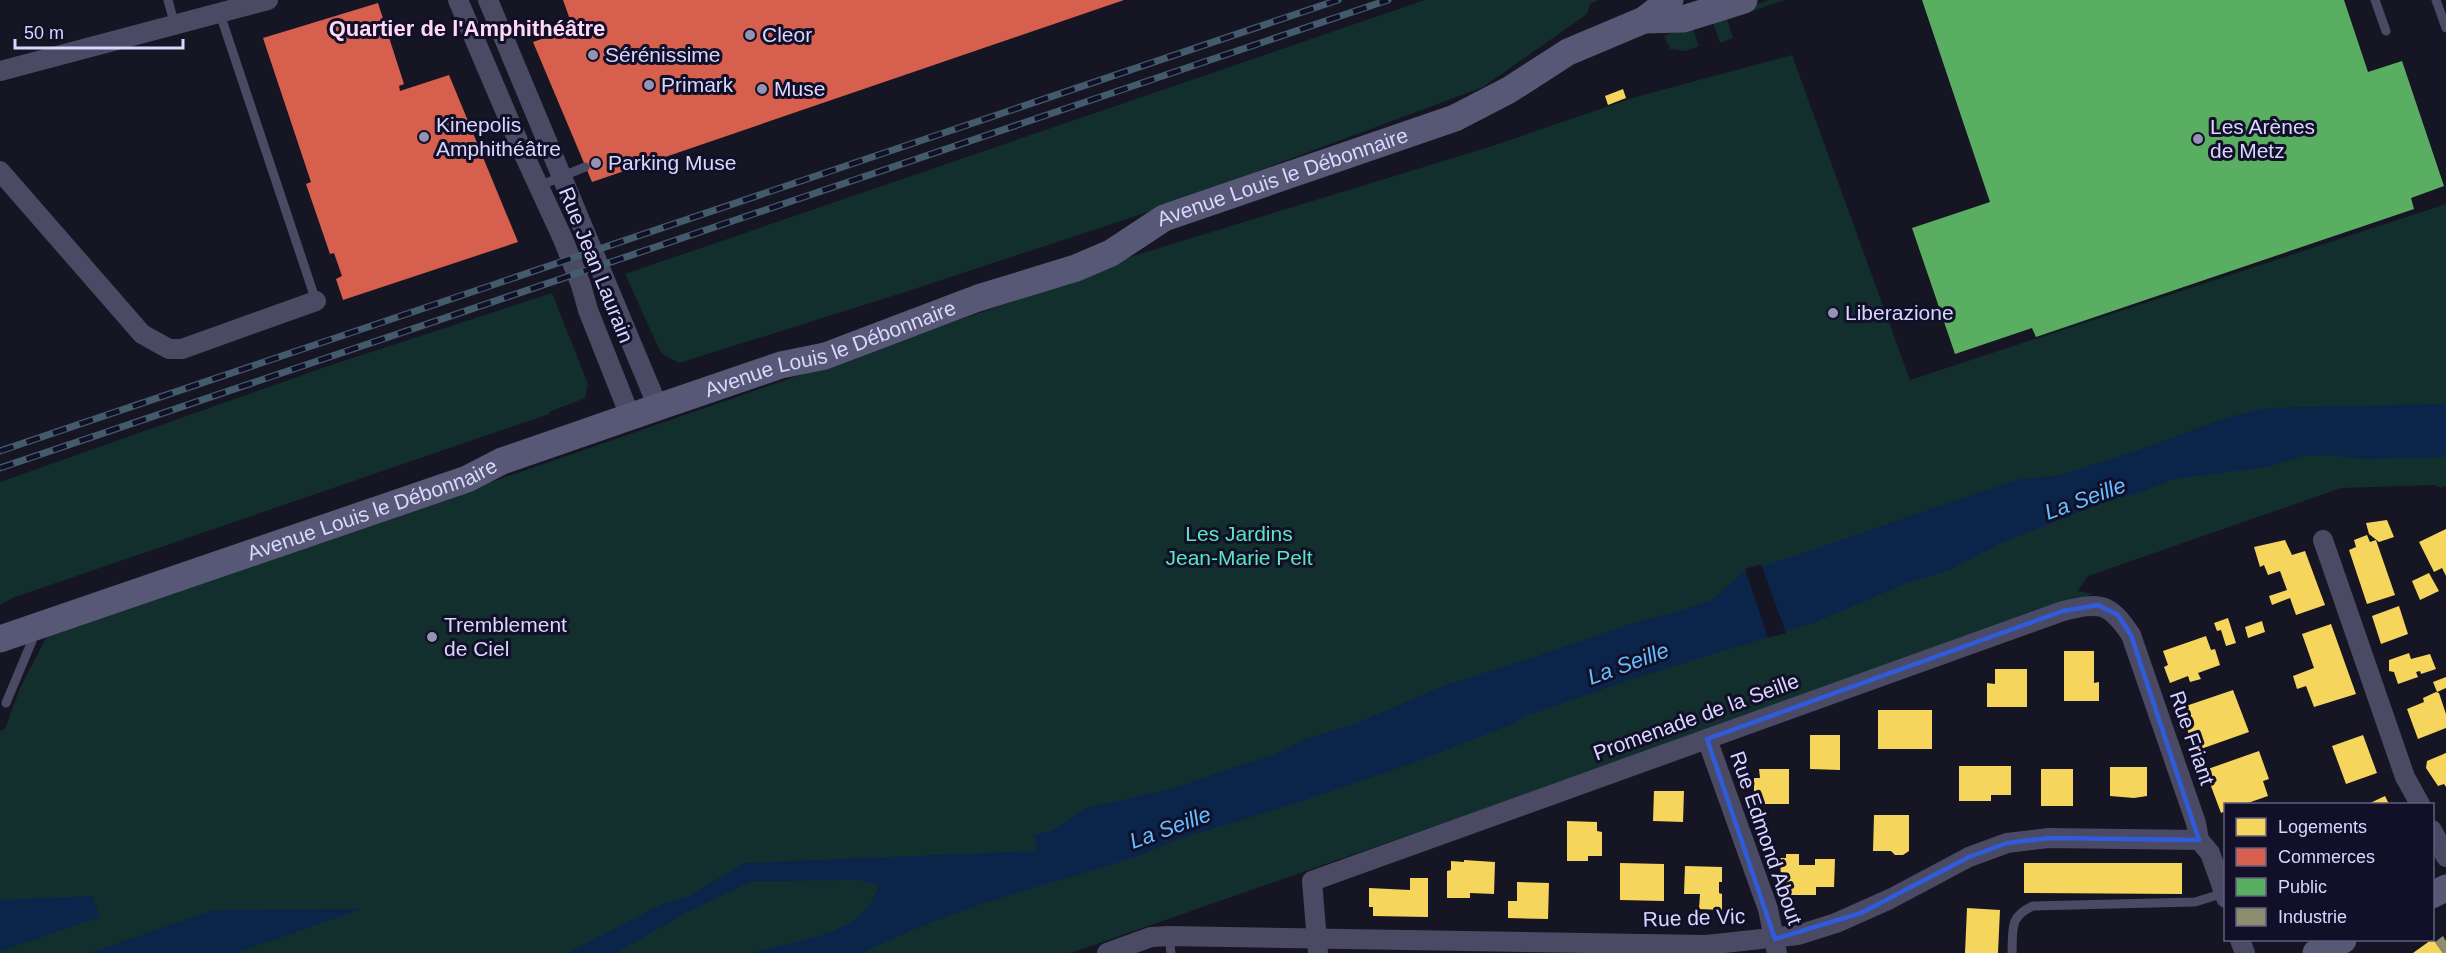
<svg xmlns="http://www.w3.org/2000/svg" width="2446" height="953" font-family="Arial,sans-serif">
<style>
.green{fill:#122f2e}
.water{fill:#0b2449}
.pier{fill:#161523}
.homes{fill:#f6d55c}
.shops{fill:#d6604d}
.public{fill:#5aae61}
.industry{fill:#8c8c6e}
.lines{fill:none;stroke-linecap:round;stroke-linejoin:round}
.lane{stroke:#4a4a64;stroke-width:9}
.street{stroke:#4a4a64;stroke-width:20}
.secondary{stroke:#575776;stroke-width:27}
.rail-casing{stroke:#435b6c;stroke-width:7}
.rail{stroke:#120f29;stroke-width:4.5;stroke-dasharray:14;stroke-linecap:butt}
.marked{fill:none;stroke:#305cdc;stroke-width:4.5;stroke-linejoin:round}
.poi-dot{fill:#9593b2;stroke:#120f29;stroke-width:2}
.labels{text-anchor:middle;stroke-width:6;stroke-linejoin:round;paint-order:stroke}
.poi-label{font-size:21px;fill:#d9d7ff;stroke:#120f29;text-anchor:start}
.street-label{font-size:21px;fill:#d9d7ff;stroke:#120f29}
.park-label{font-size:21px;fill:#5ce6bc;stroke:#120f29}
.neighbourhood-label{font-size:22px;font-weight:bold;fill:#ffd9f3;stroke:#120f29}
.water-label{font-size:22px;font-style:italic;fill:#65bfff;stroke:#120f29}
</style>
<rect width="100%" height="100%" fill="#161523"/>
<g class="green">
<polygon points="1425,0 1599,0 1590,4 1587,14 1483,87 1151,211 905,292 679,363 661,353 625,274"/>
<polygon points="1769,0 1785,0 1727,19 1733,38 1720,43 1712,19"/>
<polygon points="1692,26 1699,46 1685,51 1670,49 1664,36"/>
<polygon points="1792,55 1910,380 2446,204 2446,487 2443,486 2441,488 2434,485 2341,488 2088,576 2077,591 2093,594 1704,732 1071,953 0,953 0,731 5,729 20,688 47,636 1083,277 1130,257 1489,147 1636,97"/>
<polygon points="552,293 588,384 585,398 549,412 549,414 12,598 0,605 0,482 331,365"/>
</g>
<g class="water">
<path d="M2446,404V457L2361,459L2330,455L2302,456L2267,467L2173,479L2139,493L2105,502L2001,543L1950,570L1907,583L1813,623L1623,682L1526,716L1507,726L1410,764L1296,803L1179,839L1133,858L986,902L912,930L861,953H752C797,938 863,939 879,885L858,880L752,881L686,913L616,953H568L660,905L691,895L744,863L1038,851L1035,835L1052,831L1086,808L1176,788L1246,763L1269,757L1303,740L1357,723L1446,685L1538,656L1630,624L1683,610L1712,600L1741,574L2020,479L2056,476L2130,453L2229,417L2265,408Z"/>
<polygon points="92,896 100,917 0,951 0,900"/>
<polygon points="362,909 235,953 90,953 214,910"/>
</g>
<polygon class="pier" points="1761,564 1786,633 1768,638 1745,569"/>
<g class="homes">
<polygon points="1623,89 1626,98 1608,105 1605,96"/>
<polygon points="2387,520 2394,537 2379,542 2369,534 2366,523"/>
<polygon points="2446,529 2446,576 2442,568 2434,572 2419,542"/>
<polygon points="2367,535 2370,542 2376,540 2395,595 2367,604 2349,550 2356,547 2354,540"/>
<polygon points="2285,540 2292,555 2305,551 2325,605 2296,615 2290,598 2272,605 2269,596 2287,590 2280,571 2268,575 2264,565 2260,567 2254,547"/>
<polygon points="2429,573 2439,591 2420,600 2412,581"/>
<polygon points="2399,606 2408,634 2381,644 2372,616"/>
<polygon points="2228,618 2236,643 2226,646 2221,630 2217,631 2214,623"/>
<polygon points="2262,621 2265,632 2248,638 2245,627"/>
<polygon points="2331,624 2356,694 2314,707 2306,686 2297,689 2293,676 2314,668 2302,634"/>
<polygon points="2206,636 2211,650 2215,649 2220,665 2198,673 2201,679 2190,682 2188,676 2170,683 2164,667 2168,665 2163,651"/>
<polygon points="2064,651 2094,651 2094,683 2099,682 2099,701 2064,701"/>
<polygon points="2409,653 2411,659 2430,654 2436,669 2421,674 2420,671 2416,672 2418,677 2398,684 2394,672 2389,671 2389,660"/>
<polygon points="1995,669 2027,669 2027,707 1987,707 1987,683 1995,684"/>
<polygon points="2446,677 2446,688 2437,692 2433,682"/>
<polygon points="2233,690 2249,732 2198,750 2194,740 2191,741 2184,720 2187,718 2183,707"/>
<polygon points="2436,692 2439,693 2446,714 2446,728 2418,739 2407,709 2424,702 2423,698"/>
<rect x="1878" y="710" width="54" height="39"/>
<polygon points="1810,735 1840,735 1840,770 1810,769"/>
<polygon points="2363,735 2377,773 2346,784 2332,746"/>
<polygon points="2259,751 2269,779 2263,781 2268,796 2245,804 2226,804 2226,811 2221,813 2205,770"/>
<polygon points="2446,753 2446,787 2444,784 2438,786 2426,768 2427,761"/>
<polygon points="1959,766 2011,766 2011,795 1991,795 1991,801 1959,801"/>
<polygon points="2110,767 2147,767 2147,796 2134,798 2110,796"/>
<polygon points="1759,769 1789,769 1789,804 1754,804 1754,778 1760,778"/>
<rect x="2041" y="769" width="32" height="37"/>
<polygon points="1654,791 1684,791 1683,822 1653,821"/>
<polygon points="2385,796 2389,804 2368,804"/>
<polygon points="1874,815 1909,815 1909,851 1903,855 1895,855 1891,851 1873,851"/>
<polygon points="1567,821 1597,822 1597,831 1602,832 1602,856 1588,856 1588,861 1567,861"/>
<polygon points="1786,854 1799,854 1799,865 1815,865 1815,859 1835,859 1834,887 1816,887 1816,895 1786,895 1786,879 1781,879 1780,858 1786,858"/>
<polygon points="1464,860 1495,862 1494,894 1470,893 1470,898 1447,898 1447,871 1451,870 1451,861 1464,862"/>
<polygon points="1620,863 1664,864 1664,901 1620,900"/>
<polygon points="2024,863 2182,863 2182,894 2024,893"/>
<polygon points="1685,866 1722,867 1722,882 1719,882 1719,893 1722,894 1722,910 1699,909 1700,894 1684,894"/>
<polygon points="1410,878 1428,878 1428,917 1373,916 1373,907 1369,907 1369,888 1410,890"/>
<polygon points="1517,882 1549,883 1548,919 1508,918 1508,901 1517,901"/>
<polygon points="1967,908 2000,910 1998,953 1965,953"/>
<polygon points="2433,939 2443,953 2413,953 2431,940"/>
</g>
<g class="shops">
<polygon points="563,0 1124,0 592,182 533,42 573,28"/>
<polygon points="378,3 404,84 399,86 400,91 449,75 518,242 343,300 336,279 342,276 334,253 330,254 306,184 311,182 263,38"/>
</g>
<polygon class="public" points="1922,0 2344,0 2368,72 2402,61 2444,186 2411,198 2414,209 2036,337 2032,328 1955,354 1912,228 1990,202"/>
<polygon class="industry" points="2443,936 2446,941 2446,953 2443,953 2435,942"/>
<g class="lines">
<g class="lane">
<polyline points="168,0 175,26"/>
<polyline points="2375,0 2386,31"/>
<polyline points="2436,0 2446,28"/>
<polyline points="220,14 316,301"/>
<polyline points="539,186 585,167"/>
<polyline points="6,703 32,641 29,633"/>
<polyline points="1169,936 1171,953"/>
<path d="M2012,953C2013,930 2009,916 2033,906L2195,902L2224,893"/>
</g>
<g class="street">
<polyline points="458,0 521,148 563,239 581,285 588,310 630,416"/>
<polyline points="488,0 658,407"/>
<polyline points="0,71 268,0"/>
<polyline points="0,171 142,334 169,349 182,349 316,301"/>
<polyline points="2323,540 2405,777 2420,804"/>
<polyline points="1707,739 1768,909 1777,953"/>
<polyline points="2432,830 2446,857"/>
<polyline points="2240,940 2245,953"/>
<polyline points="1107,953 1151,937 1169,936 1706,945 1798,935 1836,923 1890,899 1969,857 2007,843 2049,838 2199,840"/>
<path d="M1318,953L1312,881L2063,611C2100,602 2109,602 2131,635L2196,823L2199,840L2210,853L2226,898"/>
</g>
<g class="secondary">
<polyline points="1644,20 1683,19 1744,0"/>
<path id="s1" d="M0,639L467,479L502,461L658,407L781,365L825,356L978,298L1076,268L1111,253L1164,218L1455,118L1509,90L1568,52L1644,20L1670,0"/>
<polyline points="2432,895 2446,888"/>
<polyline points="2316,953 2343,940"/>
</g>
<g class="rail-casing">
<g id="rail">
<polyline points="0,451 1338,0"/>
<polyline points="0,468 1388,0"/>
</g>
</g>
<use href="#rail" class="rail"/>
</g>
<path class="marked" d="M2098,605L2118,615L2131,635L2199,840L2049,838L2007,843L1969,857L1861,913L1775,939L1707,739L2063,611Z"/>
<g class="poi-dot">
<circle cx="750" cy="35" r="6"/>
<circle cx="593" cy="55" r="6"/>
<circle cx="649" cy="85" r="6"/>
<circle cx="762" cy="89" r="6"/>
<circle cx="424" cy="137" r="6"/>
<circle cx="2198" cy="139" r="6"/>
<circle cx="596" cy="163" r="6"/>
<circle cx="1833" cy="313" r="6"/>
<circle cx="432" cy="637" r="6"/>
</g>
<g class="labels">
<g class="poi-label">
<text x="762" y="42">Cleor</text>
<text x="605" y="62">Sérénissime</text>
<text x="661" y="92">Primark</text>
<text x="774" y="96">Muse</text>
<text x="436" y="132">Kinepolis<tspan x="436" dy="24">Amphithéâtre</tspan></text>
<text x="2210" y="134">Les Arènes<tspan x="2210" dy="24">de Metz</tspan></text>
<text x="608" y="170">Parking Muse</text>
<text x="1845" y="320">Liberazione</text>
<text x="444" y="632">Tremblement<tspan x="444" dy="24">de Ciel</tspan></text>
</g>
<g class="street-label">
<text dy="7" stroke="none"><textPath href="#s1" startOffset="1366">Avenue Louis le Débonnaire</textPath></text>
<text transform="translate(596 265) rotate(68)" y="7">Rue Jean Laurain</text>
<text dy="7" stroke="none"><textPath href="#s1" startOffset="880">Avenue Louis le Débonnaire</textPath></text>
<text dy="7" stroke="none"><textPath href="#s1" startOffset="394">Avenue Louis le Débonnaire</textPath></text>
<text transform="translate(1696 717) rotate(-20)" y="7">Promenade de la Seille</text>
<text transform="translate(2192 738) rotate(71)" y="7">Rue Friant</text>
<text transform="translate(1766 838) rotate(71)" y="7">Rue Edmond About</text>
<text transform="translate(1694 918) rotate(-2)" y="7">Rue de Vic</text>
</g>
<g class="park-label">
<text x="1239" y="541">Les Jardins<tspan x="1239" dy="24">Jean-Marie Pelt</tspan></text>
</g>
<g class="neighbourhood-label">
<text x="467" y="36">Quartier de l'Amphithéâtre</text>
</g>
<g class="water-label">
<text transform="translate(2085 498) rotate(-20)" y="8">La Seille</text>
<text transform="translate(1628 663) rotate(-20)" y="8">La Seille</text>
<text transform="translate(1170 827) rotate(-20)" y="8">La Seille</text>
</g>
</g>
<rect x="2224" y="803" width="210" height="138" fill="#120f29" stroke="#625f7f" stroke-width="1.5"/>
<rect x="2236" y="818" width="30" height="18" fill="#f6d55c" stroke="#625f7f" stroke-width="1.5"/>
<text x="2278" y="833" font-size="18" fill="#d9d7ff">Logements</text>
<rect x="2236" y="848" width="30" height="18" fill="#d6604d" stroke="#625f7f" stroke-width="1.5"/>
<text x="2278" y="863" font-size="18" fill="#d9d7ff">Commerces</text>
<rect x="2236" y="878" width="30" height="18" fill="#5aae61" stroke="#625f7f" stroke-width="1.5"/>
<text x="2278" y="893" font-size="18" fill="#d9d7ff">Public</text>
<rect x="2236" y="908" width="30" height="18" fill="#8c8c6e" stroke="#625f7f" stroke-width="1.5"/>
<text x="2278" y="923" font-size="18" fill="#d9d7ff">Industrie</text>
<path d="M15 39v9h168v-9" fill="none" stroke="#d9d7ff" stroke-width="3"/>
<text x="24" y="39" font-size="18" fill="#d9d7ff" stroke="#120f29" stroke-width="4.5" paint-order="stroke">50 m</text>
</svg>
